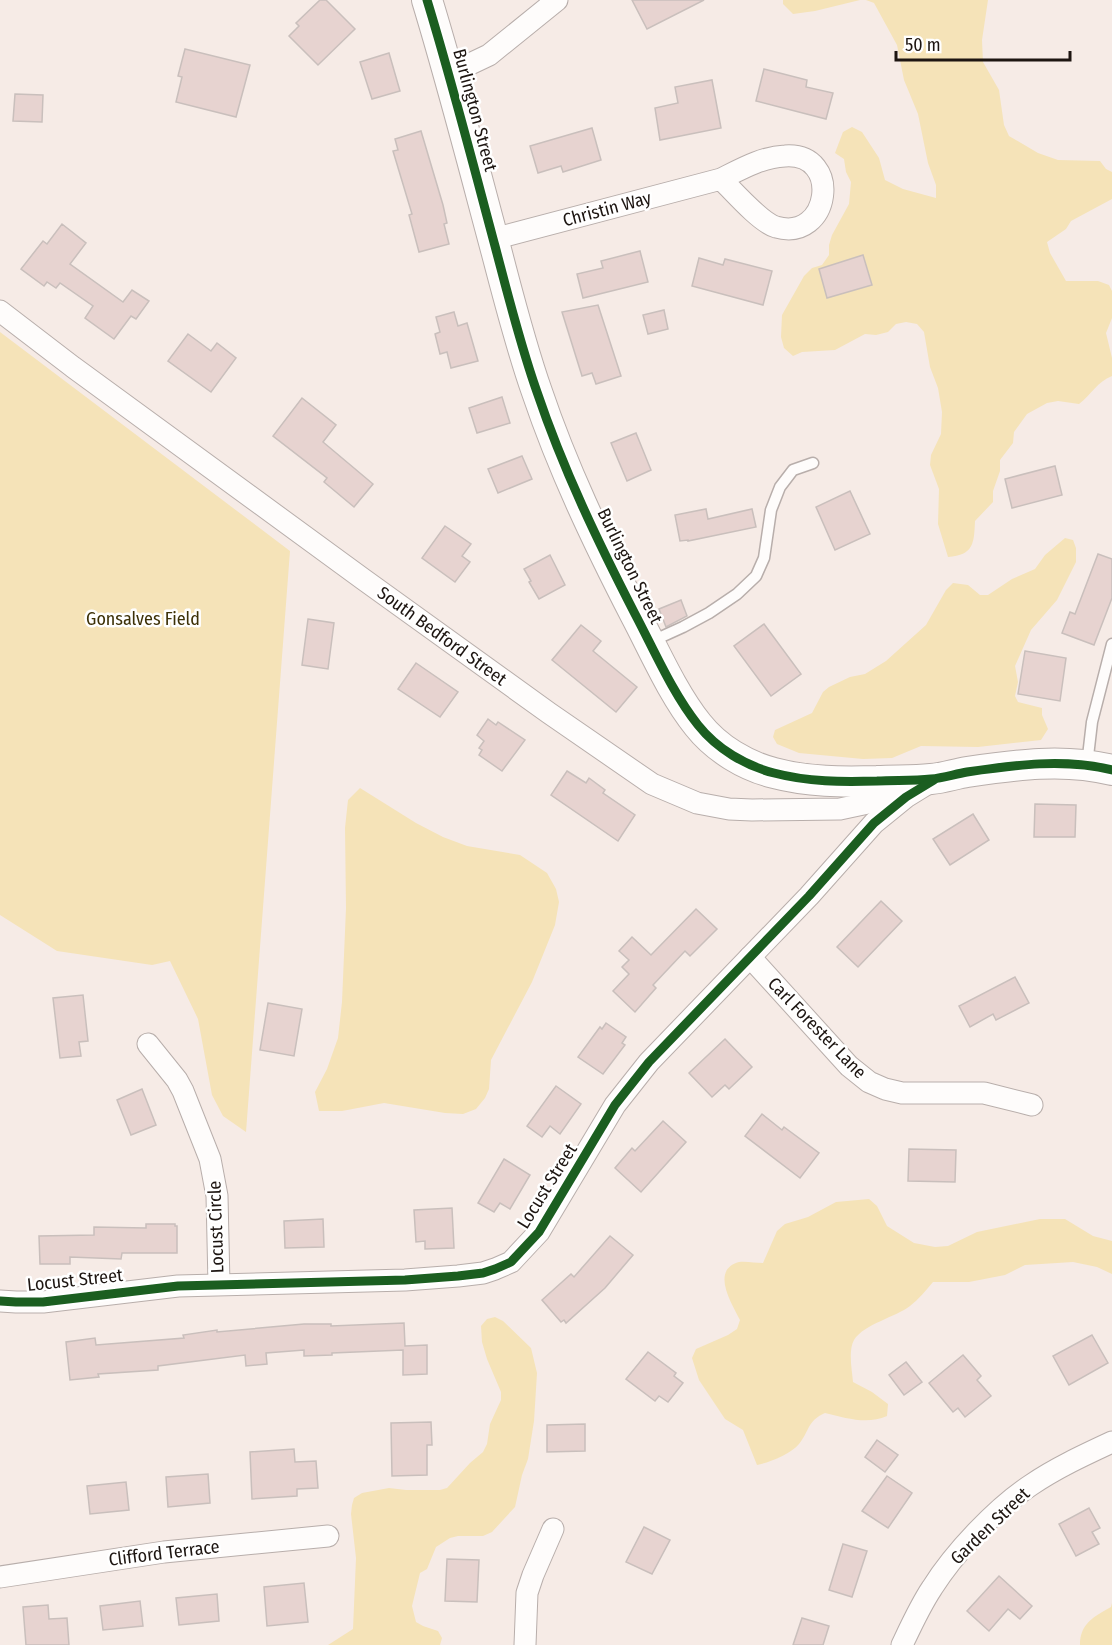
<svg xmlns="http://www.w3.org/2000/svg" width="1112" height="1645" font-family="'Fira Sans Condensed',sans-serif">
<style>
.green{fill:#f5e3b8}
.building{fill:#e7d3d0;stroke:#c9bfbc;stroke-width:1.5}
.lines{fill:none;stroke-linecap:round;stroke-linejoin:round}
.lane-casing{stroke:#b8aeab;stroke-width:13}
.street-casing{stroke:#b8aeab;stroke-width:23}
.secondary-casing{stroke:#b8aeab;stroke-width:32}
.lane{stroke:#fefcfb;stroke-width:10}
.street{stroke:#fefcfb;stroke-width:21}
.secondary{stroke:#fefcfb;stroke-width:30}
.cycleway-casing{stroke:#fff;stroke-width:13}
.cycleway{stroke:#1b5e20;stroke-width:9}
.labels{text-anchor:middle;stroke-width:5;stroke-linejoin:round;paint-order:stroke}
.street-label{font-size:18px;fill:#1d1511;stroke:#fff}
.park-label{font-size:18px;fill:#3d3107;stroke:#fff}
</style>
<rect width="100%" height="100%" fill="#f6ebe6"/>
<g class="green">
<polygon points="783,0 860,0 815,11 793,14 783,4"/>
<path d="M866,0H988L982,40L983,62L999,90L1004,125L1009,136L1038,153L1058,160L1100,161L1106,169L1112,172V199L1071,221L1066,229L1047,242L1050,253L1066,281H1098L1109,285L1112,291V318L1106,333L1112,358V376C1097,382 1092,394 1079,404L1058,401L1047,403L1027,414L1014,432L1013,443L1000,460V471L993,491V502L975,521C974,543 974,555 948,557L938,524L939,489L930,465L931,455L941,434L942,412L938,388L930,367L924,332L917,324L906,322L896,324L888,332L876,335L865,334L835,350L802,352L793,356L784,348L781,337L782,315L804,276L812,268L822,265L829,255V245L832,235L849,204L851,182L846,172L844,159L835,153L843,132L852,127L862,132L879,158L885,180L903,189L936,198V185L928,163L918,114L904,80L897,45L874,3Z"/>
<polygon points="0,332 290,551 246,1132 223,1116 212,1095 198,1019 170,961 152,965 57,951 0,915"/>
<polygon points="1065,538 1073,540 1076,548 1076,562 1057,600 1031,630 1015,666 1018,682 1015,696 1018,702 1042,708 1042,715 1048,729 1041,740 978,747 921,746 892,758 863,759 799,753 777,744 773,737 775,730 812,713 823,692 829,687 850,677 865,674 886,661 926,625 946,590 953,583 968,585 980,595 988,595 1012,579 1035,569 1045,555"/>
<polygon points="360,788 416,823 443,837 467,846 520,855 547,873 556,889 559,902 555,925 532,982 491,1060 489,1089 485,1098 476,1109 463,1114 445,1113 384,1103 342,1111 319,1111 315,1092 327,1069 338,1038 342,1002 346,908 345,828 348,800"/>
<path d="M869,1199L877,1206L887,1226L914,1243L935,1247L948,1246L977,1232L1040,1219H1065L1093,1236L1112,1241V1274L1097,1267L1073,1262L1025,1265L1005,1275L969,1282H933C926,1290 919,1299 910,1306C896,1317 864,1324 854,1340C848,1351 852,1370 853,1382L872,1392L888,1404L887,1416C867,1425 846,1418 825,1413C807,1421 810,1430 799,1444C791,1454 768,1463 757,1465L743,1430L725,1419L699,1380L692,1358L696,1349L728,1335L737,1329L740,1320C732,1304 710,1270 739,1262C746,1261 756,1263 763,1263L777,1231L785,1224L808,1217L836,1202Z"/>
<polygon points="495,1317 503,1321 531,1348 537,1373 534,1421 528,1459 522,1475 515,1507 492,1532 483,1536 458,1536 450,1538 436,1547 427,1569 420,1573 412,1606 416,1622 423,1626 438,1631 442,1638 440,1645 328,1645 353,1629 356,1558 351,1514 352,1505 354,1498 362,1493 389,1488 406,1490 440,1490 447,1488 470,1463 483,1452 487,1444 490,1424 501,1400 501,1392 487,1359 482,1342 481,1326 487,1319"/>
<path d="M1112,1603V1645H1080C1080,1623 1094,1617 1111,1607Z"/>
</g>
<g class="building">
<polygon points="320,0 326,0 355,29 318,65 289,36 299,26 296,23"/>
<polygon points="632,0 704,0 647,29"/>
<polygon points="185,49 250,65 236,117 176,102 182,77 178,76"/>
<polygon points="389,53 400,91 372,99 360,62"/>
<polygon points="764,69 807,80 806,87 833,93 826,119 756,101"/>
<polygon points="712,80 721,128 660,140 655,108 678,103 675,87"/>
<polygon points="15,94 43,95 42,122 13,121"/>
<polygon points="592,128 601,160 563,172 561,166 538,173 530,146"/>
<polygon points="421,131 443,205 447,223 444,224 449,244 419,252 409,215 412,214 393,151 398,150 395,139"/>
<polygon points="62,224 86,243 70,264 123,302 132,290 149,301 136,319 131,316 114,339 85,318 93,306 60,283 56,288 47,282 44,286 21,269 43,241 47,244"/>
<polygon points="640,251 648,282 583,298 577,274 603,268 601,261"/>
<polygon points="863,255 872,285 827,298 819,269"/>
<polygon points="699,258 723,265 725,259 772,271 763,305 692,286"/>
<polygon points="598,305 621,376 596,384 592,373 582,376 562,312"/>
<polygon points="664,310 668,329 648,334 643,315"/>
<polygon points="454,312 458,326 467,323 478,361 451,368 447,352 440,354 435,334 440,332 436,317"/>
<polygon points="188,334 211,351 217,343 236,358 211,392 168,361"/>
<polygon points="502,397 510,423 477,433 469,408"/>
<polygon points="302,398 336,425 323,442 373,484 354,507 324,482 327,478 273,436"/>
<polygon points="636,433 651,470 627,481 611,443"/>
<polygon points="522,456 532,479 498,493 488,469"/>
<polygon points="1055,466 1062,495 1012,508 1005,479"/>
<polygon points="850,491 870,534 835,550 816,507"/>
<polygon points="706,509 708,519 752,509 756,527 688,541 688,540 680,541 675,515"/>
<polygon points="445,526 471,544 462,556 470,562 455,582 422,558"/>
<polygon points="1098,554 1112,559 1112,598 1094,645 1062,633 1070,612 1075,614"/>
<polygon points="550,555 565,585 539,599 529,582 531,581 524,569"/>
<polygon points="681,600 687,616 666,627 659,609"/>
<polygon points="308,619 334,623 328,669 302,665"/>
<polygon points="764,624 801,674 771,696 734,646"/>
<polygon points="581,625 601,641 593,651 637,687 616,712 552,660"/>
<polygon points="1025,651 1066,658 1060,701 1018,694"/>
<polygon points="416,663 458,692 440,717 398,689"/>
<polygon points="488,719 496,725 498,722 525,740 502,771 479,755 482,750 479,748 484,741 477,735"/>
<polygon points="567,771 586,783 589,778 605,790 603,793 635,815 618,841 551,795"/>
<polygon points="1035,804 1076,805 1075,837 1034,837"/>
<polygon points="973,814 989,840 950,865 933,839"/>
<polygon points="881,901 902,921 858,967 837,947"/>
<polygon points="696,909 717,929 690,956 685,951 653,985 656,988 635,1012 613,991 629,974 622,967 629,960 619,951 632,937 651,955"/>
<polygon points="1015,977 1029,1003 996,1020 993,1014 970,1027 959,1006"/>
<polygon points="83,995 88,1041 79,1042 81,1056 60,1058 53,998"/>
<polygon points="268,1003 302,1009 294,1056 260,1050"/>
<polygon points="606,1023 626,1037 622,1043 625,1045 603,1074 578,1057 600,1027 602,1029"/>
<polygon points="725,1039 752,1067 729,1089 725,1085 712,1097 689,1073"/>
<polygon points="556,1086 581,1104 560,1134 550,1126 542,1137 527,1126"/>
<polygon points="142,1089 156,1125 131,1135 117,1100"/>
<polygon points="762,1114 782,1130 784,1127 819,1153 800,1178 745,1136"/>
<polygon points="663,1121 686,1142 641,1192 615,1168 632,1148 635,1151"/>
<polygon points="909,1149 956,1150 955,1182 908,1181"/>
<polygon points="504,1159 530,1175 510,1209 500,1203 494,1212 478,1203"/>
<polygon points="452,1208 454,1248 425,1249 425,1241 416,1242 414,1210"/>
<polygon points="323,1219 324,1247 285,1248 284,1221"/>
<polygon points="146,1224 175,1224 175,1226 177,1226 177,1253 122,1253 121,1259 70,1257 70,1264 40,1264 39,1236 94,1235 94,1227 146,1228"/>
<polygon points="610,1236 633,1255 605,1288 566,1323 564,1320 561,1322 542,1300 571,1274 574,1277"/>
<polygon points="404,1323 405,1346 427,1345 427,1374 403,1375 403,1350 332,1353 332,1355 304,1356 304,1350 266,1353 267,1364 246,1366 245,1355 158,1366 158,1370 98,1374 99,1377 70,1380 66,1342 95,1338 96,1345 184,1338 183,1335 217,1330 217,1332 304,1324 331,1324 331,1326"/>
<polygon points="1092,1335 1108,1363 1069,1385 1053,1356"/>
<polygon points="648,1352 676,1373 674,1376 683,1383 668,1402 659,1396 655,1401 626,1379"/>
<polygon points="963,1355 981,1376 977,1380 991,1396 965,1417 958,1408 953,1412 929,1383"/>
<polygon points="906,1362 922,1382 904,1395 889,1375"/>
<polygon points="431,1422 432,1445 427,1445 427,1475 392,1476 391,1423"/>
<polygon points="585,1424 585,1451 547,1452 547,1425"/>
<polygon points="877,1440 898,1455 885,1472 865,1457"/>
<polygon points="294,1449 295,1462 316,1461 318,1488 297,1489 297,1496 252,1499 250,1452"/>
<polygon points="208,1474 210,1503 168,1507 166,1477"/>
<polygon points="887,1476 912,1493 888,1528 862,1511"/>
<polygon points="126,1482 129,1510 90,1514 87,1486"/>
<polygon points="1089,1508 1100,1528 1092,1532 1099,1544 1076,1556 1059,1524"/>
<polygon points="644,1527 670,1540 652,1574 626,1562"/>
<polygon points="843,1544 867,1551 852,1597 829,1590"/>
<polygon points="447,1559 479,1560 477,1602 445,1601"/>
<polygon points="999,1576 1032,1606 1020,1619 1008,1609 989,1631 967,1611"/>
<polygon points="304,1583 308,1622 267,1626 264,1587"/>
<polygon points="217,1594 219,1621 179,1625 176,1598"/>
<polygon points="140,1601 143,1626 103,1630 100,1606"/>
<polygon points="48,1605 49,1619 67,1618 69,1645 26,1645 23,1607"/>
<polygon points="802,1618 829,1626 823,1645 793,1645"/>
</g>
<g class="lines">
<g class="lane-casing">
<g id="lane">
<polyline points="650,642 683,627 709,613 737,594 756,576 764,558 771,510 780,487 793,470 813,463"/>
<polyline points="1087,765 1092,722 1112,644"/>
</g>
</g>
<g class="street-casing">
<g id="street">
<polyline points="449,74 489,55 557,0"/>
<path d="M493,239L721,179C733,191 761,223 776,227C830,243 843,152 785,156C762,157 741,169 721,179"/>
<polyline points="0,311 73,367 363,579 549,713 652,784 697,803 729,809 752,810 840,809 868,803 906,789"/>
<polyline points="750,957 849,1066 869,1082 885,1089 902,1093 984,1093 1032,1105"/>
<polyline points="148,1044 177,1080 183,1091 210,1159 217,1196 219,1284"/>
<polyline points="0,1301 16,1302 43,1302 178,1286 405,1280 458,1276 483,1273 495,1269 511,1262 539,1232 615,1105 649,1062 809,896 874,823 906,797 932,781"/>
<polyline points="0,1577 164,1552 328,1536"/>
<polyline points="525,1645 527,1593 533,1575 553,1529"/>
<path d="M902,1645C911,1626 920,1606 932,1588C954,1553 996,1508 1031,1485C1056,1468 1084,1455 1112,1442"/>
</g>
</g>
<g class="secondary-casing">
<path id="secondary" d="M427,0C452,82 473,164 495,246C508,295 520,344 537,392C563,469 598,542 635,614C654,650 673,694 698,725C717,749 746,766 774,773C808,782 842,782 877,781C895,780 913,781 931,779C943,778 955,774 967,772C1015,765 1064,758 1112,770"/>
</g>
<use href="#lane" class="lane"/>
<use href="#street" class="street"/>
<use href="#secondary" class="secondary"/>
<g class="cycleway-casing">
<g id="cycleway">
<path d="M427,0C452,82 473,164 495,246C508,295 520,344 537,392C563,469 598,542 635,614C654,650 673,694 698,725C717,749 746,766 774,773C808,782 842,782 877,781C895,780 913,781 931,779C943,778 955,774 967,772C1015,765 1064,758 1112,770"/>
<polyline points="0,1301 16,1302 43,1302 178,1286 405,1280 458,1276 483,1273 495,1269 511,1262 539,1232 615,1105 649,1062 809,896 874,823 906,797 934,780"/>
</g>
</g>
<use href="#cycleway" class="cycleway"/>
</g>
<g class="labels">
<g class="street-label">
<text transform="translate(475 110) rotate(75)" y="6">Burlington Street</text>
<text transform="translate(607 209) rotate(-15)" y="6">Christin Way</text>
<text transform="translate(630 566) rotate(64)" y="6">Burlington Street</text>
<text transform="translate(442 636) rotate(36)" y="6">South Bedford Street</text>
<text transform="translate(817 1028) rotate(46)" y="6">Carl Forester Lane</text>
<text transform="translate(547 1186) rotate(-58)" y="6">Locust Street</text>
<text transform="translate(216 1227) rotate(-92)" y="6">Locust Circle</text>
<text transform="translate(75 1280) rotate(-6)" y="6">Locust Street</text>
<text transform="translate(990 1526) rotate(-44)" y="6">Garden Street</text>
<text transform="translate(164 1553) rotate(-7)" y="6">Clifford Terrace</text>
</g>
<g class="park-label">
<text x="143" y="625">Gonsalves Field</text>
</g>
</g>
<path d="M896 51v9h174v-9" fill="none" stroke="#1d1511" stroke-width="3"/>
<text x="905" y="51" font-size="18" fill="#1d1511" stroke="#ffffff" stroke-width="4.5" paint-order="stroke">50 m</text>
</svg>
